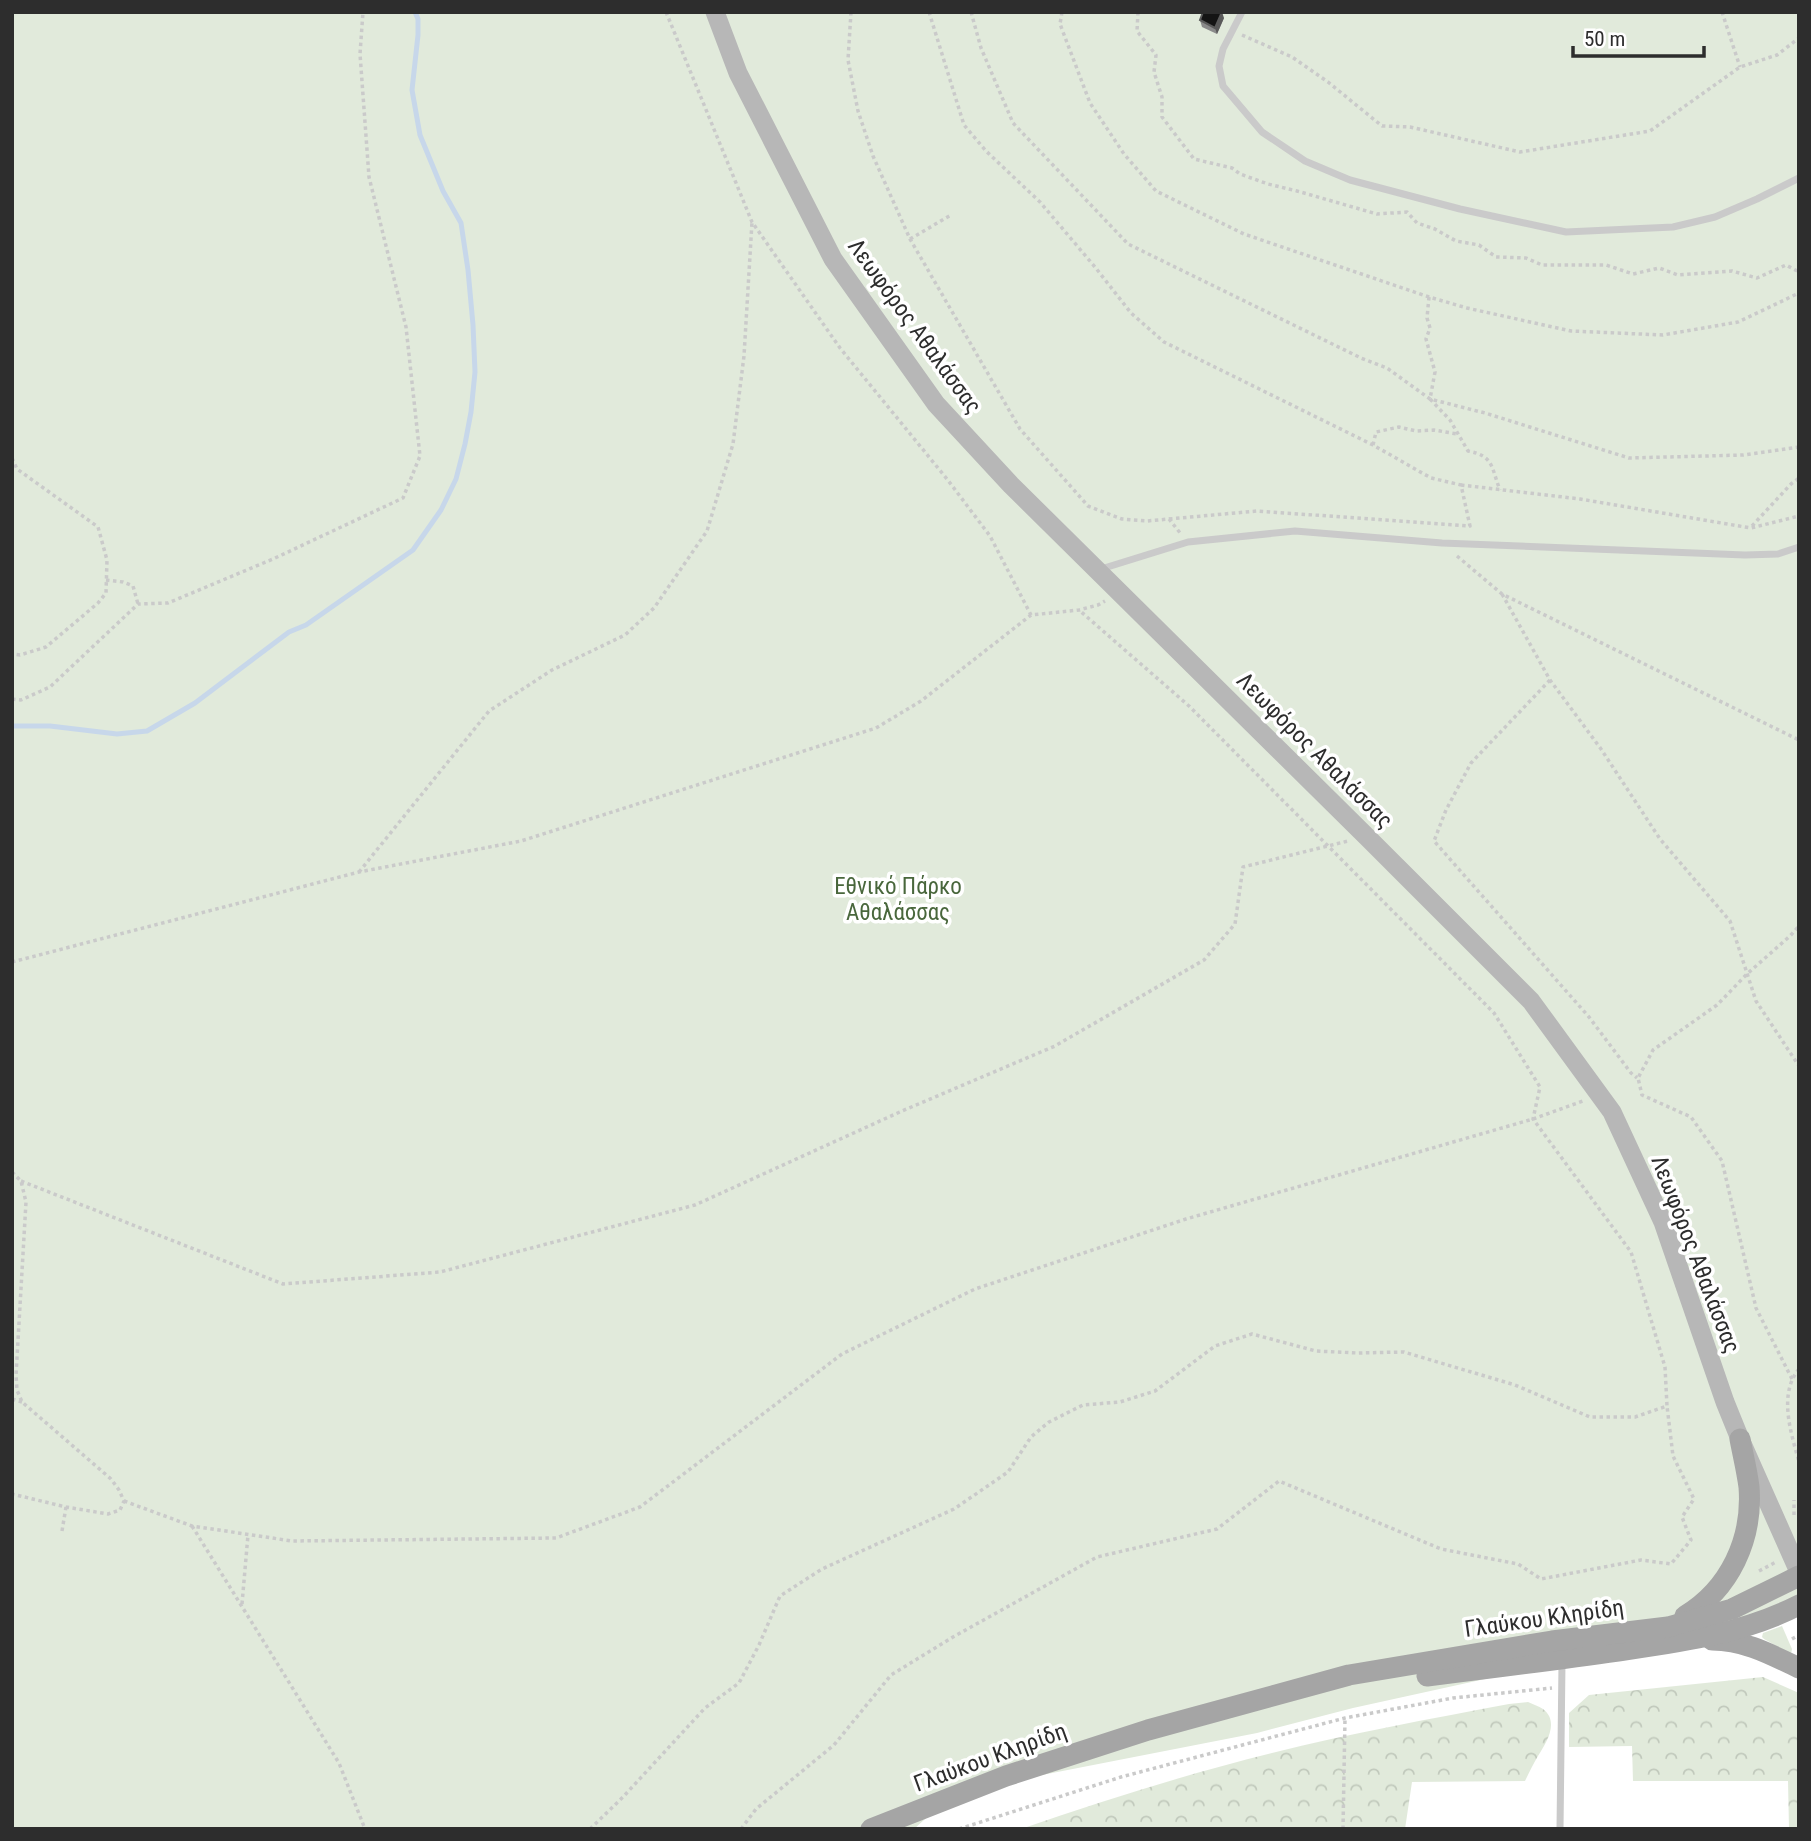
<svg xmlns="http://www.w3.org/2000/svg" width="1811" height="1841" font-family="'Roboto Condensed',sans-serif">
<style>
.grass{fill:url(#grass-tufts)}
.forest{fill:url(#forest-crowns)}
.park{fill:#e1eadb}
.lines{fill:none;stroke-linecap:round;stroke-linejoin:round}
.stream{stroke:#c7d7ea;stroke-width:5}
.path{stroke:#cacaca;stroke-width:3.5;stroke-dasharray:3.5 3.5;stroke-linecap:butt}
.service{stroke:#cacaca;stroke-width:7}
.secondary{stroke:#b7b7b7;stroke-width:19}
.primary{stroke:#a5a5a5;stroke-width:21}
.wall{fill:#8a8a8a}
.shaded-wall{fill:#5a5a5a}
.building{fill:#141414;stroke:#5a5a5a;stroke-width:2}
.labels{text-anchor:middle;stroke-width:7;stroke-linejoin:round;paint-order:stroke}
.street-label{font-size:23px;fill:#2d2d2d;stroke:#fff}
.park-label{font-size:23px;fill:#49673c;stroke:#fff}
</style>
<defs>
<pattern id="grass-tufts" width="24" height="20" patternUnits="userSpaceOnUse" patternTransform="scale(1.75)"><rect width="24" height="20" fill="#e1eadb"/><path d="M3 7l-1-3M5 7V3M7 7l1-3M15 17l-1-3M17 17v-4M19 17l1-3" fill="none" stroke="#c1c9bc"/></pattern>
<pattern id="forest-crowns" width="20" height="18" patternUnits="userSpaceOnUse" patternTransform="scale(1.75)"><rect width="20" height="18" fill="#e1eadb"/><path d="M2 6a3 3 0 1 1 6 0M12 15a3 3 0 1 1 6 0" fill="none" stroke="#c1c9bc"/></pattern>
</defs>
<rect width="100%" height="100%" fill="#fff"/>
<polygon class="grass" points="1782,1626 1792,1649 1791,1654 1764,1639 1762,1637 1763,1633"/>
<g class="forest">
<polygon points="1763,1677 1799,1693 1799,1829 1789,1829 1788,1781 1633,1781 1632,1746 1569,1747 1569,1713 1589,1695"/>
<path d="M1528,1702C1532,1704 1539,1706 1543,1709C1560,1722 1546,1743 1538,1756C1533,1764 1529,1773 1525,1781L1412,1782L1405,1829H1021C1104,1800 1188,1774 1272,1753C1351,1733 1430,1719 1509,1704Z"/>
</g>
<polygon class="park" points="12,12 1799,12 1799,1610 1353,1708 1257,1733 955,1792 914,1829 12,1829"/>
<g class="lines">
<polyline class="stream" points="12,726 50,726 117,734 147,731 195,703 289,632 306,625 413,550 441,510 456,479 465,444 471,412 475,372 473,325 468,270 461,223 443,191 420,135 412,90 418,35 418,19 415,12"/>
<g class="path">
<polyline points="666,12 752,222 840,348 947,479 990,536 1031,615"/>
<polyline points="851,12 848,60 858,111 873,156 910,239 1020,429 1088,506 1122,519 1147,521 1169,519 1181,534"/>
<polyline points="929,12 964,125 986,151 1040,202 1095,267 1131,313 1164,342 1373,445 1431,478 1461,485 1470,526 1257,511 1169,519"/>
<polyline points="971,12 981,48 1013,123 1128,244 1361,358 1387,368 1430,399 1485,413 1629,458 1743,455 1799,447"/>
<polyline points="1062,12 1060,24 1090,103 1124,154 1156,191 1244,234 1429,297 1467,308 1571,331 1663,335 1738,322 1799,293"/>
<polyline points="1138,12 1137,31 1156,55 1154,72 1162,97 1162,117 1194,159 1232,168 1240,174 1268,184 1297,191 1377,214 1407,212 1417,223 1435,229 1456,241 1479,245 1496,257 1526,258 1542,265 1606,265 1633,274 1659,268 1678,275 1732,271 1757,278 1786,265 1799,272"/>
<polyline points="1722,12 1740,67"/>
<polyline points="1242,35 1292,57 1328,82 1382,126 1410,127 1520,152 1650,131 1740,67 1777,55 1799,38"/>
<polyline points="910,239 951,215"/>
<path d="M1429,297L1427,318L1430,328L1426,339L1435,372L1430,399L1450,420L1468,451C1494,456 1491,467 1500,490"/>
<polyline points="1373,445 1376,432 1399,427 1416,431 1434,430 1457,434"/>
<polyline points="12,458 17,469 98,527 107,560 106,593 98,603 46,647 20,655 12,654"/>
<polyline points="1461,485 1580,499 1751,528 1799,516"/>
<polyline points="1752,526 1791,484 1799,478"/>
<polyline points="1457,556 1502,594 1799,740"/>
<polyline points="106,580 123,582 133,586 138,604"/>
<polyline points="1502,594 1550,680 1601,749 1660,839 1730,921 1756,1001 1799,1066"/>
<polyline points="1550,680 1471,763 1446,810 1434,841 1589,1017 1631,1073 1637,1078"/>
<polyline points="12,699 21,700 50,687 138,604 168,603 273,559 403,498 420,456 406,327 369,177 360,54 363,12"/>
<polyline points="359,872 489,711 552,670 625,635 654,608 707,531 733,444 744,356 752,222"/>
<polyline points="12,962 359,872 521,841 876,728 921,701 1031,615 1079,610 1098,605 1105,601"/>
<polyline points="12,1172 21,1181 26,1202 16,1375 17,1390 22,1402 111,1479 119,1490 124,1501 120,1510 108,1514 66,1507 12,1494"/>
<polyline points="21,1181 283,1284 440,1272 695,1205 902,1111 1055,1046 1204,960 1235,924 1243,867 1348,841"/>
<path d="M1799,1369C1778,1394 1791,1433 1799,1462"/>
<polyline points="1792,1379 1756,1308 1722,1161 1691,1117 1642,1095 1638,1078 1653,1050 1717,1005 1747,974 1790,936 1799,926"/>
<polyline points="12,1399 22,1402"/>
<polyline points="124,1501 192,1526 292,1541 556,1538 640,1507 842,1354 975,1289 1186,1219 1533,1119 1583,1101"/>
<polyline points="1794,1515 1794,1500"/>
<polyline points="192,1526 339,1763 365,1829"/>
<polyline points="62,1531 66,1507"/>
<polyline points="1759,1571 1776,1562"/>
<polyline points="242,1604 248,1535"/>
<polyline points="1792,1639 1799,1635"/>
<polyline points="590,1829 623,1797 705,1708 739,1683 759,1645 780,1596 822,1569 954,1509 1008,1472 1031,1437 1049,1422 1083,1405 1120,1402 1155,1391 1215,1346 1252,1334 1316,1351 1358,1353 1404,1352 1515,1385 1590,1417 1635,1417 1667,1406 1665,1367 1631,1252 1533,1119 1540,1087 1494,1013 1189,706 1079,610"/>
<polyline points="741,1829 756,1809 834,1745 891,1675 953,1637 1097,1557 1217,1529 1279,1481 1441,1549 1518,1564 1541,1579 1641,1560 1671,1564 1691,1540 1682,1517 1694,1499 1673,1456 1667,1406"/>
<polyline points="959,1829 1121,1777 1345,1718 1453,1698 1552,1688"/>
<polyline points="1343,1829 1345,1718"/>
</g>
<g class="service">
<polyline points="1242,12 1223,49 1219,66 1223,86 1262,132 1305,161 1350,180 1460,209 1566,232 1673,227 1715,217 1757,199 1799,178"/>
<polyline points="1101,569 1188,542 1295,531 1442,543 1745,555 1778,554 1799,547"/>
<polyline points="1560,1829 1562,1663"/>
</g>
<polyline class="secondary" points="715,12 738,73 833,259 936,404 1011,485 1367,837 1531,1001 1612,1112 1663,1222 1725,1402 1740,1439 1799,1572"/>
<g class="primary">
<path d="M1685,1616C1730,1589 1753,1539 1749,1487C1747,1471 1743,1455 1740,1439"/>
<path d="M1712,1640C1744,1640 1770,1654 1799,1668"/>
<path d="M1427,1676C1491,1668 1555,1660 1618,1651C1680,1642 1742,1634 1799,1605"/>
<polyline points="871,1829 1006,1776 1148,1730 1349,1675 1552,1641 1668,1627 1732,1609 1799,1576"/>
</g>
</g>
<polygon class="wall" points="1224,18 1217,34 1202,27 1200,20"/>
<polygon class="shaded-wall" points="1222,12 1224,18 1217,34 1215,28"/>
<polygon class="building" points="1203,12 1222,12 1215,28 1200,20"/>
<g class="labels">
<g class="street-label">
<text transform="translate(915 326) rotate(54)" y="8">Λεωφόρος Αθαλάσσας</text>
<text transform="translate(1315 750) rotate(45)" y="8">Λεωφόρος Αθαλάσσας</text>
<text transform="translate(1696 1254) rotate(69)" y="8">Λεωφόρος Αθαλάσσας</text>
<text transform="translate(1544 1618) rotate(-8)" y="8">Γλαύκου Κληρίδη</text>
<text transform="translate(990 1757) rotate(-20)" y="8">Γλαύκου Κληρίδη</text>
</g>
<g class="park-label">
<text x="898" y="894">Εθνικό Πάρκο<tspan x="898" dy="26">Αθαλάσσας</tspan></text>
</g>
</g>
<rect width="1811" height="1841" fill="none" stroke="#2d2d2d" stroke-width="28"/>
<path d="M1573 46v10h131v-10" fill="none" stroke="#2d2d2d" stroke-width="3.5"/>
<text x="1584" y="46" font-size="21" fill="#2d2d2d" stroke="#ffffff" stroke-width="5" paint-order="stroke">50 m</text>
</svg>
